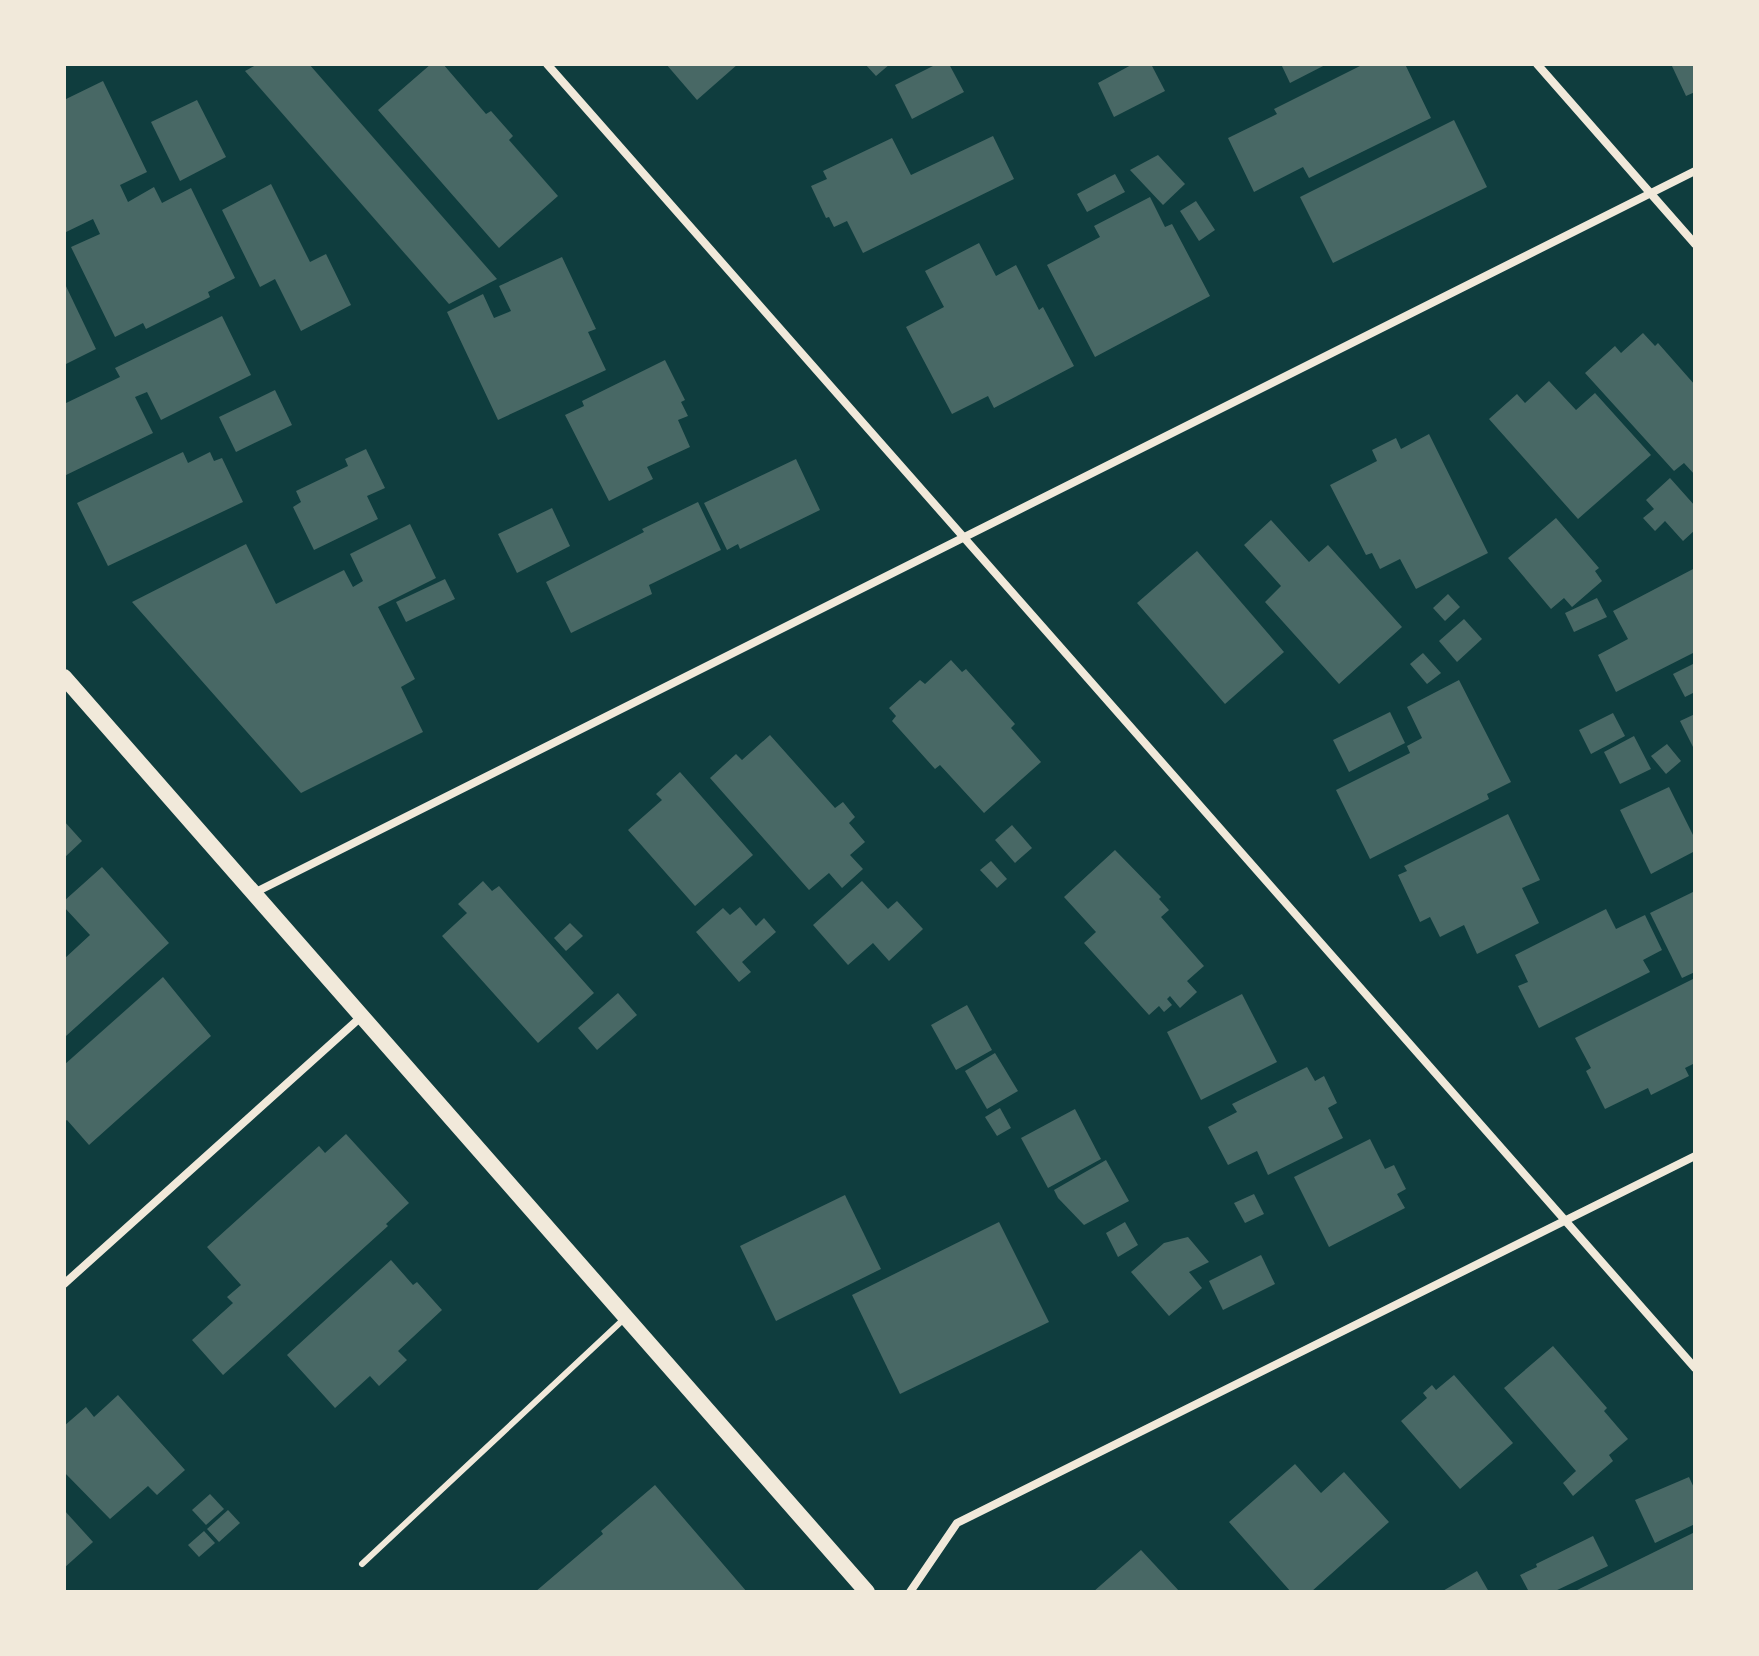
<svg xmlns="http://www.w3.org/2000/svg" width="1759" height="1656" font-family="Ubuntu,sans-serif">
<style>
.building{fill:#486865}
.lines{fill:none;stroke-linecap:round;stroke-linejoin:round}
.service{stroke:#f1e9da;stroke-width:6}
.minor{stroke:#f1e9da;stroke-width:8}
.secondary{stroke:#f1e9da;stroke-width:16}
</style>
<rect width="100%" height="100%" fill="#0f3d3e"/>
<g class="building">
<polygon points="258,64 309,64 497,279 449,304 245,71"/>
<polygon points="431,64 443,64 486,114 491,111 513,136 509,140 558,196 499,248 378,110"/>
<polygon points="666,64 738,64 697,100"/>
<polygon points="865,64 890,64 876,76"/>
<polygon points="937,64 949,64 964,92 912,119 895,85"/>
<polygon points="1133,64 1151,64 1165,91 1114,117 1098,83"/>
<polygon points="1281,64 1327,64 1290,83"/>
<polygon points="1364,64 1405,64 1431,118 1309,178 1303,167 1254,192 1228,138 1277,114 1274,109"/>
<polygon points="1671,64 1695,64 1695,92 1686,96"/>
<polygon points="103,81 147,172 120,185 128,202 154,187 162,203 191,188 235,278 208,292 210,297 146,329 143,323 115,337 71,247 100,234 93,219 64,233 64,100"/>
<polygon points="197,100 226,157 180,181 151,122"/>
<polygon points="1454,120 1487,187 1333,263 1300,197"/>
<polygon points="993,136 1014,179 863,253 847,221 834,227 829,217 826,218 811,186 827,179 823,171 892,138 911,175"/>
<polygon points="1158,155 1185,184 1163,205 1130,170"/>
<polygon points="1115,174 1125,192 1087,212 1077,194"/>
<polygon points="271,184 310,262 326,254 351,305 301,331 275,279 260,287 222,210"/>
<polygon points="1150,197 1165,227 1172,224 1210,296 1095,357 1047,265 1100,237 1094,226"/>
<polygon points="1196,201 1215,230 1199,241 1180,211"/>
<polygon points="979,243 996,276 1016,265 1039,310 1043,307 1074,366 994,408 988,396 952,414 906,327 944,307 925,271"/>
<polygon points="562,257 596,329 588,332 606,370 498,420 447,312 483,294 494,318 511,311 499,286"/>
<polygon points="64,282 96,349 64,365"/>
<polygon points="222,316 251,375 161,420 147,392 135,397 153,433 64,476 64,404 120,377 115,368"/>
<polygon points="1643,333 1655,346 1658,343 1695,385 1695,475 1684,463 1674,471 1585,373 1615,346 1621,353"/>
<polygon points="665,360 685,400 681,402 688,416 678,420 690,447 647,467 653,479 609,501 565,415 584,406 582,401"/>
<polygon points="1549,381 1576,410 1595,393 1651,455 1578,519 1489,419 1517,394 1525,403"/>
<polygon points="275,390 292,425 236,452 219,417"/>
<polygon points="1429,434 1488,553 1416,589 1400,559 1380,569 1372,553 1366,555 1330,485 1377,461 1372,450 1396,438 1401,449"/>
<polygon points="366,449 385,488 367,496 378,519 314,550 293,507 301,502 296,491 348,466 345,459"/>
<polygon points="183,452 188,463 210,452 214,461 222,458 243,502 108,566 77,503"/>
<polygon points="796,459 820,510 740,549 738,544 727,550 704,503"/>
<polygon points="1670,478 1695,506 1695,530 1683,541 1665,521 1655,531 1643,518 1654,509 1646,500"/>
<polygon points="698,502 721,550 649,585 652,594 571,633 546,582 644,532 642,529"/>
<polygon points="552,508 570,546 517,573 498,534"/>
<polygon points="1556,518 1599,568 1595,571 1602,581 1572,607 1564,598 1551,609 1508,558"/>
<polygon points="1271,520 1309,562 1328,545 1402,627 1339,684 1265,602 1281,586 1244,545"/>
<polygon points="410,524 436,578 378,607 415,679 401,687 423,732 301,793 132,602 246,544 276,604 344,570 353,587 363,581 350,554"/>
<polygon points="1197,551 1284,652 1225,704 1137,603"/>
<polygon points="1695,568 1695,652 1616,692 1598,655 1628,639 1613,611"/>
<polygon points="445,579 455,599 406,622 396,602"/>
<polygon points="1448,594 1460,607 1445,621 1433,608"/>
<polygon points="1597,598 1607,617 1574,632 1565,613"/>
<polygon points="1464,619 1482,639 1457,662 1439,641"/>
<polygon points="1423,653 1441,673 1427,684 1410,664"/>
<polygon points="951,660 962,672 966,669 1015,724 1011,728 1041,762 984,813 940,765 935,769 892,721 896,716 889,708 920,680 925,684"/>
<polygon points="1695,663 1695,692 1685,697 1673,674"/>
<polygon points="1459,680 1511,782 1487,794 1489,799 1370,859 1336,790 1410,753 1407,746 1422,738 1407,707"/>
<polygon points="1390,712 1405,743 1349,772 1333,740"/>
<polygon points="1613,713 1625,736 1591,754 1579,730"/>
<polygon points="1695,714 1695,751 1680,721"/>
<polygon points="770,735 835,808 843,802 855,817 849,823 865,842 850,855 863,869 842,888 829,873 809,890 710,778 736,754 742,760"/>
<polygon points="1634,736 1651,769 1620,784 1604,752"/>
<polygon points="1667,744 1681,761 1666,774 1651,756"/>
<polygon points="680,772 753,855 695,906 628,830 662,800 656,794"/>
<polygon points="1669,787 1695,839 1695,851 1651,874 1620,810"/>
<polygon points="1508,814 1540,880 1522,888 1539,923 1477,954 1464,925 1440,937 1430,917 1420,922 1398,875 1407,871 1404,866"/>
<polygon points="64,821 82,841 64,858"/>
<polygon points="1012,825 1032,848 1015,863 995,840"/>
<polygon points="1115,850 1161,897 1159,899 1169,910 1161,917 1204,966 1187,981 1197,992 1180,1008 1170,996 1167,999 1172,1005 1164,1012 1159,1006 1149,1015 1084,943 1096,932 1064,897"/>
<polygon points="991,861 1007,879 997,888 980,870"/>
<polygon points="102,867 169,943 66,1036 64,959 90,935 64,907 64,901"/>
<polygon points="483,881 492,891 499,886 594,993 538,1043 442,936 467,913 458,904"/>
<polygon points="862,881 888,909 897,901 923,929 889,961 873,943 848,965 813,925"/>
<polygon points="1695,891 1695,972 1682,978 1650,913"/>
<polygon points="740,907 756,926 764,918 776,932 742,962 751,972 739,982 696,932 723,908 730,915"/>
<polygon points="1606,909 1616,929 1645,915 1662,950 1643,960 1650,972 1539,1028 1518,986 1528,982 1515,955"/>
<polygon points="570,923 583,936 566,951 554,938"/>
<polygon points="163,977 211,1036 89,1145 67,1120 64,1122 64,1065"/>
<polygon points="1695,978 1695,1063 1685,1068 1689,1076 1651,1095 1648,1088 1605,1109 1586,1071 1591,1068 1575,1038"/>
<polygon points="618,993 637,1015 597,1050 578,1028"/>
<polygon points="1242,994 1277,1062 1201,1100 1167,1032"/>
<polygon points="967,1005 992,1050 956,1070 931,1025"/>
<polygon points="995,1053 1018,1091 987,1109 965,1071"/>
<polygon points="1307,1067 1315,1081 1324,1076 1337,1103 1328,1108 1343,1138 1268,1175 1257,1151 1228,1165 1208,1127 1237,1112 1232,1104"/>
<polygon points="1000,1108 1011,1128 997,1136 985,1117"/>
<polygon points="1075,1109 1101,1159 1048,1188 1021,1138"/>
<polygon points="346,1134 409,1203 386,1224 388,1226 223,1375 192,1340 233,1303 227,1297 241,1285 207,1247 319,1146 325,1153"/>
<polygon points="1370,1139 1385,1169 1394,1165 1406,1189 1397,1194 1405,1208 1329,1247 1294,1177"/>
<polygon points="1106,1160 1129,1201 1084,1225 1058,1198 1054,1190"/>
<polygon points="1254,1194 1264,1214 1245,1223 1234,1203"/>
<polygon points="845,1195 881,1269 776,1321 740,1246"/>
<polygon points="999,1222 1049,1322 900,1394 852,1295"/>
<polygon points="1125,1222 1138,1245 1118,1257 1106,1233"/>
<polygon points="1188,1237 1209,1262 1189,1272 1202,1288 1169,1316 1131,1272 1164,1243"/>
<polygon points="1261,1255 1275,1284 1223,1310 1209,1281"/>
<polygon points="391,1260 413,1285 417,1282 442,1310 398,1351 407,1360 379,1386 370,1376 335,1408 287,1355"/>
<polygon points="1553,1346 1607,1408 1604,1411 1628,1439 1609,1455 1613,1461 1573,1496 1563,1483 1576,1471 1504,1388"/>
<polygon points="1454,1375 1513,1443 1460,1489 1401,1421 1427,1398 1423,1393 1432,1385 1436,1390"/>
<polygon points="118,1395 185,1470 157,1495 148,1486 110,1519 64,1472 64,1426 86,1407 94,1417"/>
<polygon points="1295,1464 1321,1493 1344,1472 1389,1522 1311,1592 1291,1592 1229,1522"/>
<polygon points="1689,1477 1695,1490 1695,1524 1655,1543 1635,1500"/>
<polygon points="655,1485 747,1592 535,1592 603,1534 601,1531"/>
<polygon points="210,1494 224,1509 206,1525 192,1510"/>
<polygon points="64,1510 93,1542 64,1568"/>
<polygon points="228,1510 240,1523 219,1542 207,1529"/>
<polygon points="204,1531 215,1543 199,1557 188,1545"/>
<polygon points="1695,1532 1695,1592 1573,1592"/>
<polygon points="1593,1536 1608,1566 1553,1592 1529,1592 1520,1575 1537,1567 1536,1564"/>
<polygon points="1141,1550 1180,1592 1093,1592"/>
<polygon points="1477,1571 1489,1592 1441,1592"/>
</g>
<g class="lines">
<polyline class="service" points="362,1564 625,1318"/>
<g class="minor">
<polyline points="547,64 1695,1368"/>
<polyline points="1537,64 1695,244"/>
<polyline points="254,893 1695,171"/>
<polyline points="64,1284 362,1016"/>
<polyline points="910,1592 957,1523 1695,1156"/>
</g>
<polyline class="secondary" points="64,677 867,1592"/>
</g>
<rect width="1759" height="1656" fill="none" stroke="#f1e9da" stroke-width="132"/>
</svg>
